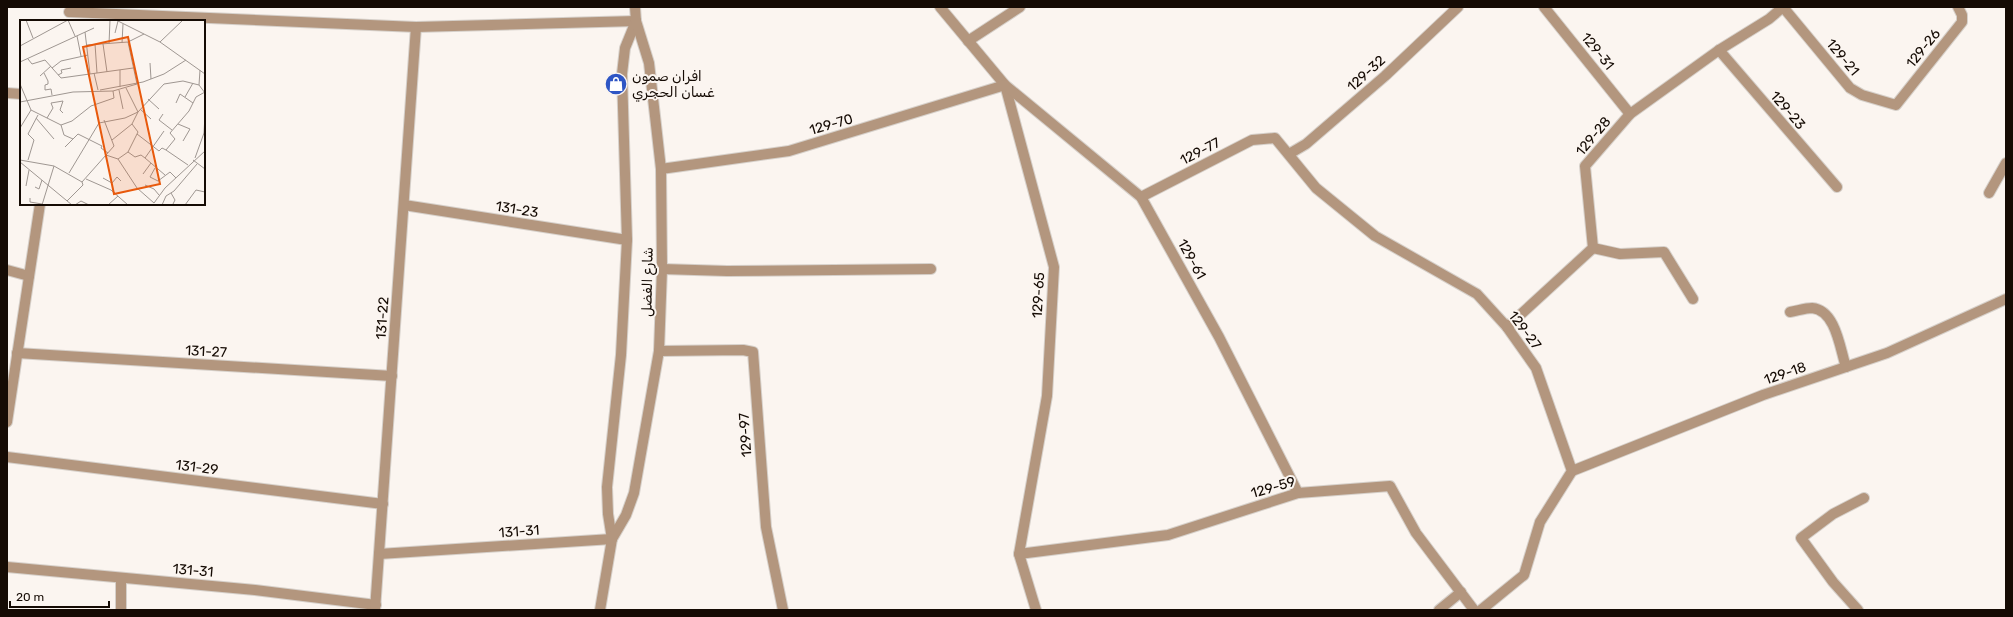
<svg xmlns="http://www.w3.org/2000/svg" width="2013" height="617" font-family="Rubik,'Noto Naskh Arabic',sans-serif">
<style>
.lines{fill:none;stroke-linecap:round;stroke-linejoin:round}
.minor-casing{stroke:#d6d0ca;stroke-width:12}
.minor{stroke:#b3967e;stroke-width:10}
.labels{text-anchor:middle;stroke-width:4;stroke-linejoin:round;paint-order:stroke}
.street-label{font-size:14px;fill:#150b04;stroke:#fbf5f0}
.poi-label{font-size:14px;fill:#150b04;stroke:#fbf5f0;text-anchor:start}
.inset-road{fill:none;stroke:#9f9792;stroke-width:1}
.view{fill:#e8590c;fill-opacity:0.15;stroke:#e8590c;stroke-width:2}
.inset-edge{fill:none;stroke:#150b04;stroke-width:2}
</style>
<rect width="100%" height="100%" fill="#fbf5f0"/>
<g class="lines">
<g class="minor-casing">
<g id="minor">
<polyline points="940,7 1005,85 1054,267 1047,396 1019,554 1036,610"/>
<polyline points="1544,7 1630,114"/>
<polyline points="1783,7 1850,88 1862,95 1896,105 1962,22 1962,15 1958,7"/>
<polyline points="69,12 416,27 636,21"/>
<polyline points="968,41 1020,7"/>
<polyline points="1719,50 1837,187"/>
<polyline points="7,93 21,94"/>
<polyline points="1289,154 1306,144 1385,76 1458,7"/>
<polyline points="661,169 789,151 1005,85 1141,197 1219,337 1298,493"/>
<polyline points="1989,193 2006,163"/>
<polyline points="1141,197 1252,140 1275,138 1316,188 1375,236 1477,294 1507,327 1536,368 1572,471 1540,522 1524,575 1481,610"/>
<polyline points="404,205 627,240"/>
<polyline points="1593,248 1620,254 1664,252 1693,299"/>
<polyline points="662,269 727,271 931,269"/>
<polyline points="7,270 29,276"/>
<path d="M1790,312C1797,311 1805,308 1812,308C1836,310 1840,349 1846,367"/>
<polyline points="1507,327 1593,248 1585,166 1630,114 1719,50 1769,19 1783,7"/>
<polyline points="659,351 743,350 753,352 766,527 783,610"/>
<polyline points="17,353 392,376"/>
<polyline points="7,422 40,204"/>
<polyline points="7,457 383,504"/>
<polyline points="1572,471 1763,395 1887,353 2006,299"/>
<polyline points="612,539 608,514 607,487 621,355 627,240 622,74 625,48 636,21"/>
<polyline points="379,554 612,539"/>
<polyline points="1019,554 1168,535 1298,493 1390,486 1416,533 1474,610"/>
<polyline points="7,567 255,590 376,605"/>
<polyline points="121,578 121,610"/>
<polyline points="375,610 416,27"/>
<polyline points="600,610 612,539 626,515 634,493 659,351 662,269 661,169 649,63 636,21 635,7"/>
<polyline points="1439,610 1461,592"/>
<polyline points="1858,610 1833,582 1801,538 1833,514 1864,498"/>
</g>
</g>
<use href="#minor" class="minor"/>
</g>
<defs>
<g id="shop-disc" transform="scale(1.15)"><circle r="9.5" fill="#2e55c4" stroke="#fbf5f0"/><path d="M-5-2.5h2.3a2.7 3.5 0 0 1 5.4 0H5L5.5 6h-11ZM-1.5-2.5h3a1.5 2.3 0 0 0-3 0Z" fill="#fff"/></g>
</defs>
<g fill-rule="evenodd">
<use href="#shop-disc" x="616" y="84"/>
</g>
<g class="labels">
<g class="street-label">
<text transform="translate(1923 48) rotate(-51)" y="5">129-26</text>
<text transform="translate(1598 51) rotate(51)" y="5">129-31</text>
<text transform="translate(1843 57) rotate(50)" y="5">129-21</text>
<text transform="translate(1366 73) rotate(-42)" y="5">129-32</text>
<text transform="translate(1788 110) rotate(49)" y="5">129-23</text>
<text transform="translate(831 124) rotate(-16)" y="5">129-70</text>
<text transform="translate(1593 136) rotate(-50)" y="5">129-28</text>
<text transform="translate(1200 151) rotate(-27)" y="5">129-77</text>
<text transform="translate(517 209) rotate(9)" y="5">131-23</text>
<text transform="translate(1192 259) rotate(61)" y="5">129-61</text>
<text transform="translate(647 282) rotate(-89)" y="5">شارع الفضل</text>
<text transform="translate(1038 295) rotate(-87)" y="5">129-65</text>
<text transform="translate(382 318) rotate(-86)" y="5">131-22</text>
<text transform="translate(1525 330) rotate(53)" y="5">129-27</text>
<text transform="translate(206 351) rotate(3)" y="5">131-27</text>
<text transform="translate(1785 373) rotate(-19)" y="5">129-18</text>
<text transform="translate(745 435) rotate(-94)" y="5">129-97</text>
<text transform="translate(197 467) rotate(7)" y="5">131-29</text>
<text transform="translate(1273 487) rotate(-16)" y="5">129-59</text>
<text transform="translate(519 531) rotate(-4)" y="5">131-31</text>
<text transform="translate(193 570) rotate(5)" y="5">131-31</text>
</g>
<g class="poi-label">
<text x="632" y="81">افران صمون<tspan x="632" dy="16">غسان الحجري</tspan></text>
</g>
</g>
<g transform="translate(20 20)">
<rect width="185" height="185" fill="#fbf5f0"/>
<path class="inset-road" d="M6,0L13,18M48,0L55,16M96,0L140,22L185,54M65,12L70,54M95,13L98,1M57,16L61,36M108,22L117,64M140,22L163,0M102,23L103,4M75,24L77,53M83,24L87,52M89,24L90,0M67,25L108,22L124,14M0,26L48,0M8,39L12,44L25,40L41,58L113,48M0,42L74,8M130,43L131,59M32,48L41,41L68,35M100,50V67M180,50L179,65L185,73M24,53L28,61V64L25,65V70L31,69L32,75M74,53L78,70M38,55L42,53L41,50L51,48M20,56L31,46M0,64L11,90L41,105L44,115L53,119M80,70L123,62L144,54L166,40M99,70L103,89M165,77L173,63M128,79L139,89M0,82L53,72L93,71L117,64M156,83L160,74L173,83M120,89L131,99M143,94L139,100L152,110M16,98L34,119M27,98L33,88L31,83L43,81L40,90L43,93M158,104L170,109L163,121M41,105L52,101L71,86L94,78L93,71M0,108L11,90M117,114L139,131L142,128L146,130L168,145M92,120L112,104L118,92L106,68M45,127L58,114L82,126L81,128L88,133M146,130L155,119L150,113L169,91L176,77L185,72M108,132L115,137L121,135L125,138L145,155M86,135L98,139L108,132L118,112L112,104M125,138L144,111M175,138L184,113L185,95M98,139L117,168L134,183L145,168L185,131M0,140L34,146L62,162M8,140L14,120L8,114L18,95M173,140L185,149M0,142L52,185M135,148L130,157L138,161L150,152L156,158M49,153L79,103L105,98L118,92L144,64L163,61L179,65M123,154L131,143M83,158L92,163L97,157L101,161M66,159L91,170L108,185M62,162L94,126L84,100M125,165L134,169L139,175M6,166L9,150M15,167L19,169L22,160M151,173L155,180L153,184M10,178V182L22,184M47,181L63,165L62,162M22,185L34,146M55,185L61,181L69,185M88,185L98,176M142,185L146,176L154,171L177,144M165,185L176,170L185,172"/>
<path class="view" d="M108,17L140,164L94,174L63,27Z"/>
<rect width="185" height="185" class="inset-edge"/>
</g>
<rect width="2013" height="617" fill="none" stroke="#150b04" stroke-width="16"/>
<path d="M10 601v6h99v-6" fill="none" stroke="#150b04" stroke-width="2"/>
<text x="16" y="601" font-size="12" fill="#150b04" stroke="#fbf5f0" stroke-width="3" paint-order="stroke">20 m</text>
</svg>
